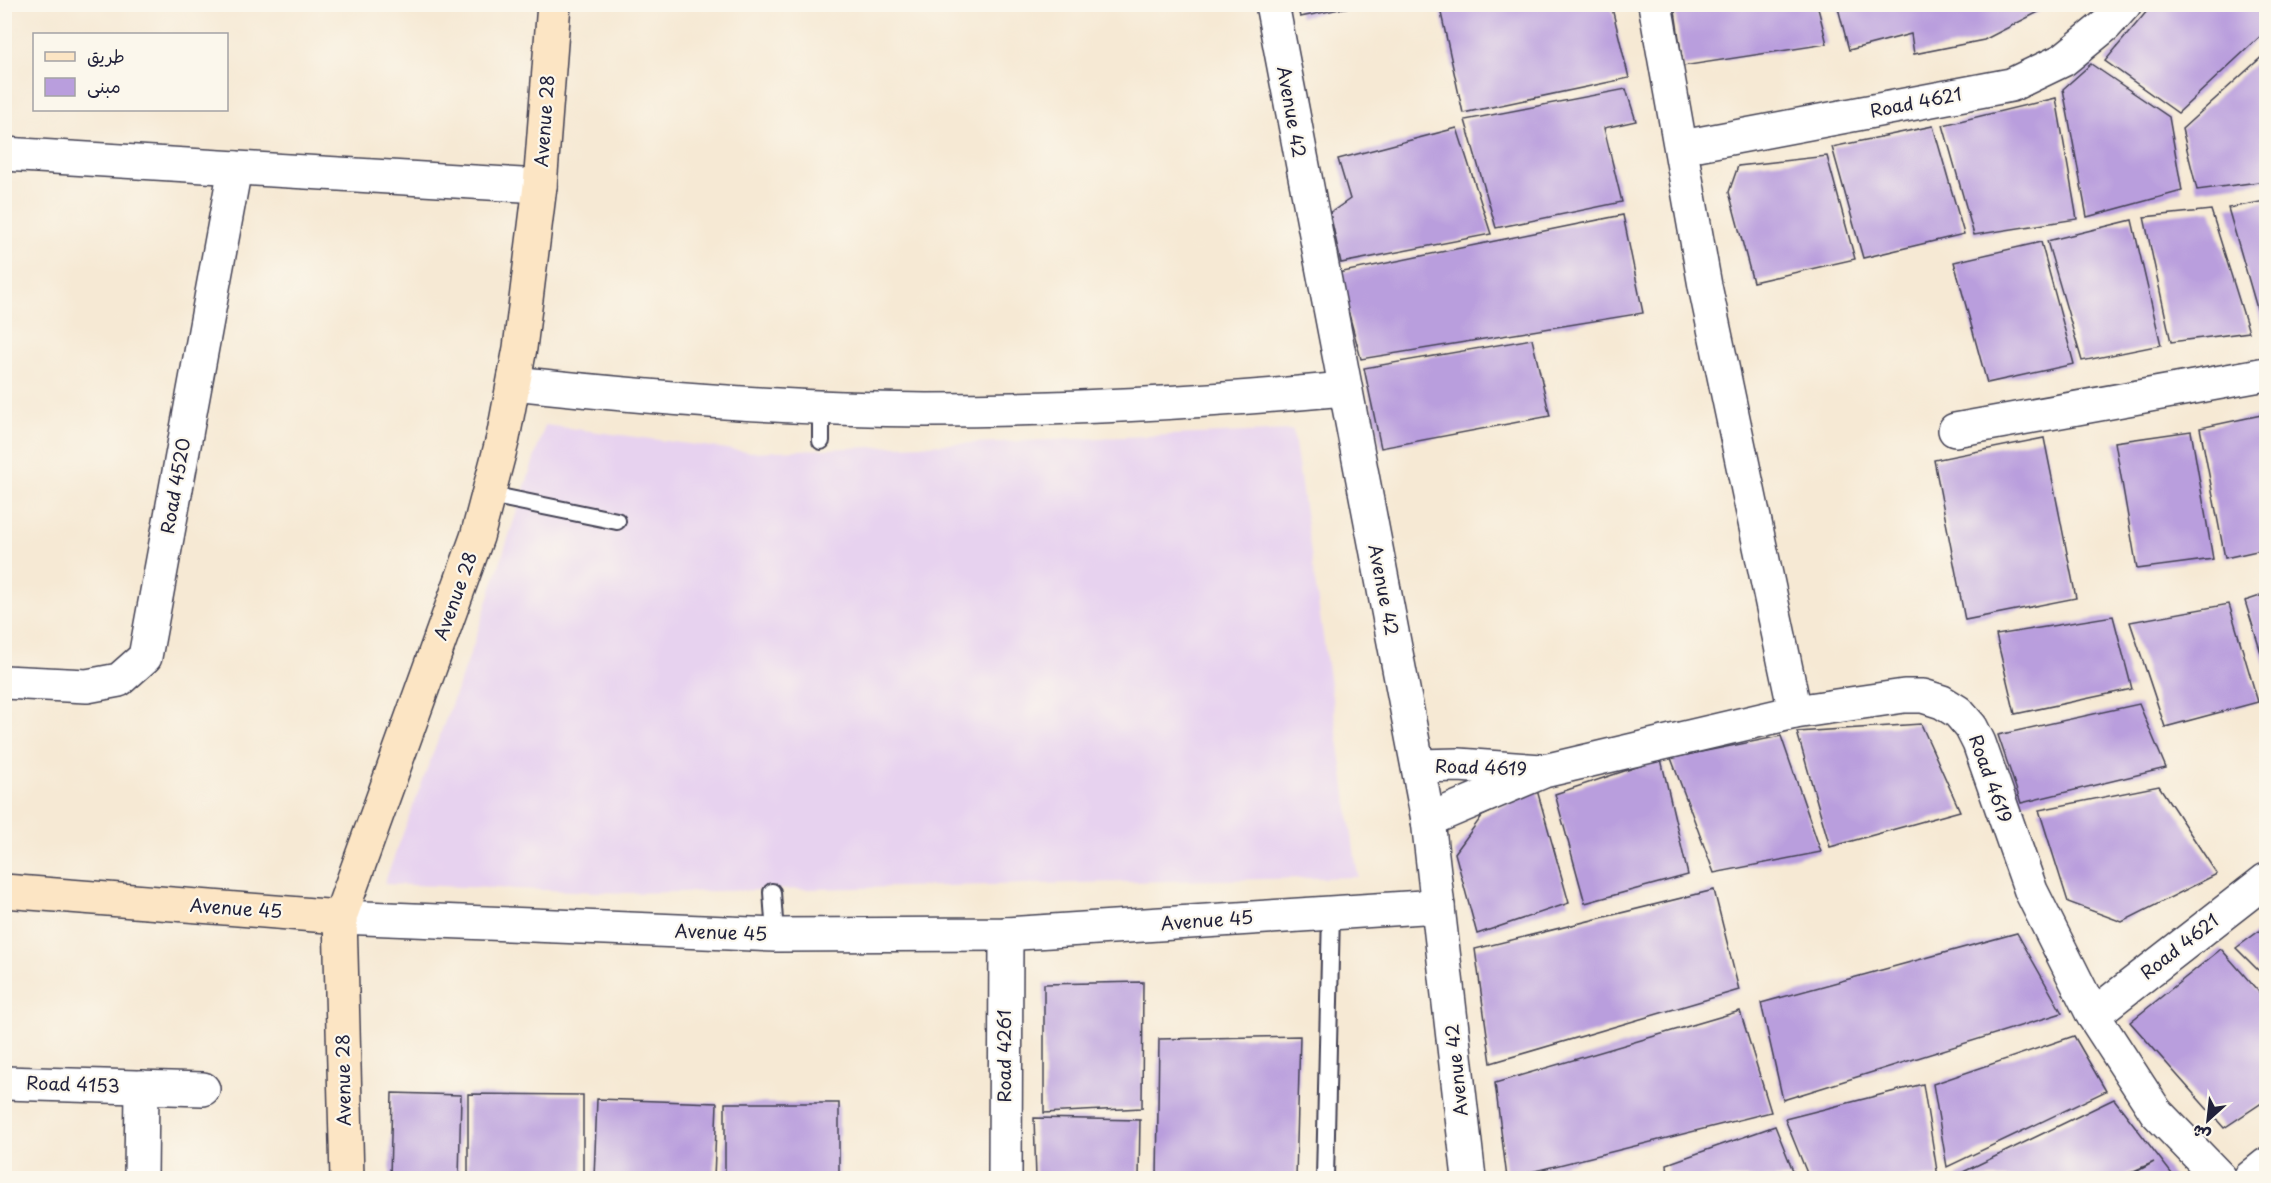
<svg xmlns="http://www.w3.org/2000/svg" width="2271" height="1183" font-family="'Playpen Sans','Playpen Sans Arabic',sans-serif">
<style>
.built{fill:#e7d2ef}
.building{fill:#b99edd}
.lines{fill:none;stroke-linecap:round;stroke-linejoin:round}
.lane-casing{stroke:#424052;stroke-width:20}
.street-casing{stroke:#424052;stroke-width:36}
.secondary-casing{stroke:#424052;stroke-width:36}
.lane{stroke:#fff;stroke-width:16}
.street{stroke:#fff;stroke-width:33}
.secondary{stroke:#fce5c4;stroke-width:33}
.labels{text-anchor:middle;stroke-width:4.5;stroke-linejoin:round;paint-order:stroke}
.street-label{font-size:18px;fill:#22223b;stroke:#fbf7ec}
</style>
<rect width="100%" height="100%" fill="#fbf7ec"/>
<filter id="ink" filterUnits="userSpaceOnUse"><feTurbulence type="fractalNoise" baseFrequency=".0167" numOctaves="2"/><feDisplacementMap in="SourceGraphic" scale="12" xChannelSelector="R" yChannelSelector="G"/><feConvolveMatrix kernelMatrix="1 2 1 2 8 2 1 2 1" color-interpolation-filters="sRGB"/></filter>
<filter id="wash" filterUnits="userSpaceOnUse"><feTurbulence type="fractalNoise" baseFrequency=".008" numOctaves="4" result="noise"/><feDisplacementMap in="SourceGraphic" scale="24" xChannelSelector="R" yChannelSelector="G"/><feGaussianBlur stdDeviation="1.35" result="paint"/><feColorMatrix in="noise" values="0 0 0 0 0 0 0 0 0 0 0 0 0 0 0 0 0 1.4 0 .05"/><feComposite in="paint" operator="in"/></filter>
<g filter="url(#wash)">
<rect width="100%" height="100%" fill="#f6e9d4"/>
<polygon class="built" points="545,425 749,452 1293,430 1358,877 628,893 384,884 472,649"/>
<g id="blocks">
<g class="building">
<polygon points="1297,4 1355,4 1355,6 1300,17"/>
<polygon points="1439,4 1611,4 1629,78 1463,113"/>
<polygon points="1674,4 1817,4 1827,44 1683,66"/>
<polygon points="1837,4 2054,4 1984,40 1914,54 1911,34 1849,50"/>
<polygon points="2153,4 2256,4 2266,12 2266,31 2178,113 2105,61"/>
<polygon points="2266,53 2266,181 2197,190 2182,129"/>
<polygon points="2091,64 2169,117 2182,191 2087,217 2063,89"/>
<polygon points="1626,89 1636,121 1604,128 1622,202 1496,228 1465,120"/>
<polygon points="2056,98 2077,219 1974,235 1943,125"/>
<polygon points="1933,126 1964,234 1863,258 1832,147"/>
<polygon points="1457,128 1491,234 1341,263 1330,213 1350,199 1338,159"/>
<polygon points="1827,156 1855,259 1753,282 1729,192 1738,166"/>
<polygon points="2266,201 2266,328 2263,329 2228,208"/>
<polygon points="2211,210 2249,332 2171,342 2144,217"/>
<polygon points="1623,215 1643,313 1361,359 1338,273"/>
<polygon points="2132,220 2161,345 2082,361 2047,241"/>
<polygon points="2041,242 2074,364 1987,383 1954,262"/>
<polygon points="1532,339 1550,416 1381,448 1364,368"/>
<polygon points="2266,414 2266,549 2225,558 2200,428"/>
<polygon points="2191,431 2213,559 2137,569 2115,442"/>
<polygon points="2044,438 2076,598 1965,620 1934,460"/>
<polygon points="2266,594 2266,669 2245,601"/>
<polygon points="2229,604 2258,702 2165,727 2130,622"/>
<polygon points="2113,616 2132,689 2015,714 1996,635"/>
<polygon points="2139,704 2166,768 2021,803 1998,735"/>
<polygon points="1921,724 1960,811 1830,847 1797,732"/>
<polygon points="1781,736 1821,852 1714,873 1671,758"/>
<polygon points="1661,759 1688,875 1585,903 1555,794"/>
<polygon points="2159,786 2217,874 2122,922 2068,902 2039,810"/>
<polygon points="1537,790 1569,903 1477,934 1455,853 1482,816"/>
<polygon points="1714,890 1739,990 1491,1063 1475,949"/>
<polygon points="2266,926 2266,978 2236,948"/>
<polygon points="2017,933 2062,1013 1783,1100 1761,1003"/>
<polygon points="2221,949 2266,1000 2266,1100 2224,1128 2130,1022"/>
<polygon points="1143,982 1142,1108 1044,1113 1044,984"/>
<polygon points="1740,1011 1771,1112 1507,1178 1495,1083"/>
<polygon points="1300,1036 1296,1178 1157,1178 1159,1039"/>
<polygon points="2074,1036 2106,1091 1947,1167 1933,1084"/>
<polygon points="1923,1084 1938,1177 1809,1178 1785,1119"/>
<polygon points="392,1093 461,1095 459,1178 390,1178"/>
<polygon points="468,1094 583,1095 583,1178 468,1178"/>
<polygon points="597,1099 717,1103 714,1178 594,1178"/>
<polygon points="2114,1099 2175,1178 2125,1178 2154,1162 2118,1178 1958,1178 1957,1175"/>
<rect x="725" y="1103" width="114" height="75"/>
<polygon points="1034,1118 1140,1120 1139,1178 1036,1178"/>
<polygon points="1775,1126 1796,1178 1668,1178 1667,1164"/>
</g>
</g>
</g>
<g filter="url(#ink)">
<use href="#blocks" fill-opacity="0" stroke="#424052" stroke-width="1.5"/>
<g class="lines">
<g class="lane-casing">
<g id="lane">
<polyline points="821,407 821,441"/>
<polyline points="490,495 617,521"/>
<polyline points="772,892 775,935"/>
<polyline points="1325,1178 1331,913"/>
</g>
</g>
<g class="street-casing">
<g id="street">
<polyline points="1272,4 1428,820 1469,1178"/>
<polyline points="1655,4 1705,286 1795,712"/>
<polyline points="1682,147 2011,85 2063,60 2106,25 2125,4"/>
<polyline points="4,154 540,186"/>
<path d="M514,383C651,398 788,409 926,410C1066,410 1205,402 1344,389"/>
<polyline points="1955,430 2266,374"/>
<polyline points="4,682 87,686 119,680 145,657 235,168"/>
<polyline points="1418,766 1459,765 1542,771"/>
<polyline points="1428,820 1544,771 1795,712 1904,696 1923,696 1942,702 1958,712 1971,727 1979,743 2031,891 2093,1015 2156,1112 2220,1178"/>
<polyline points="340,917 775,935 1006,934 1438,906"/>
<polyline points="2093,1015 2266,880"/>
<polyline points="4,1083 203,1089"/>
<polyline points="141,1178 142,1087"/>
<polyline points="1005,1178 1006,934"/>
<polyline points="2250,1178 2266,1165"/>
</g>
</g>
<g class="secondary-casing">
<g id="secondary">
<polyline points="4,891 340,917"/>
<polyline points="347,1178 340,917 477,537 503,438 520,348 540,186 554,4"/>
</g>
</g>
<use href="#lane" class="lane"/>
<use href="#street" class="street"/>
<use href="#secondary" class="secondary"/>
</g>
</g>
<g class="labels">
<g class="street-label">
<text transform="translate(1916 103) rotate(-11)" y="6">Road 4621</text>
<text transform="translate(1291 112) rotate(80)" y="6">Avenue 42</text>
<text transform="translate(545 121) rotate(-86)" y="6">Avenue 28</text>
<text transform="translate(176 486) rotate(-80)" y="6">Road 4520</text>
<text transform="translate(1383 590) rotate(79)" y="6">Avenue 42</text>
<text transform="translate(456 596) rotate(-70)" y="6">Avenue 28</text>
<text transform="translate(1481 768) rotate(2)" y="6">Road 4619</text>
<text transform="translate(1990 779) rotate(70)" y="6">Road 4619</text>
<text transform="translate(236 909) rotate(4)" y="6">Avenue 45</text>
<text transform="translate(1207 921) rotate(-4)" y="6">Avenue 45</text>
<text transform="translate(721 933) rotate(2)" y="6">Avenue 45</text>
<text transform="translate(2180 947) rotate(-38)" y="6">Road 4621</text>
<text transform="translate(1005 1056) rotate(-90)" y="6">Road 4261</text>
<text transform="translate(1457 1070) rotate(-96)" y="6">Avenue 42</text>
<text transform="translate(344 1080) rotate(-91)" y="6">Avenue 28</text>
<text transform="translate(73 1085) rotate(2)" y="6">Road 4153</text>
</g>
</g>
<rect width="2271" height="1183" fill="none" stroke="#fbf7ec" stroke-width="24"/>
<rect x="33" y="33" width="195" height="78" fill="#fbf7ec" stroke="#a4a2a5" stroke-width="1.5"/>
<rect x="45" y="52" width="30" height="9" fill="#fce5c4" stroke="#a4a2a5" stroke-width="1.5"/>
<text x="87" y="63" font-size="18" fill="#22223b">طريق</text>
<rect x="45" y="78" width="30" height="18" fill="#b99edd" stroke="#a4a2a5" stroke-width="1.5"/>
<text x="87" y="93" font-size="18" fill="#22223b">مبنى</text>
<g transform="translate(2208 1120) rotate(207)" stroke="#fbf7ec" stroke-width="4.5" paint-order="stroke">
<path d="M0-4.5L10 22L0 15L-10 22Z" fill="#22223b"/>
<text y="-9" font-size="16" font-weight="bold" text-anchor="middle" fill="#22223b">ش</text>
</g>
</svg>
